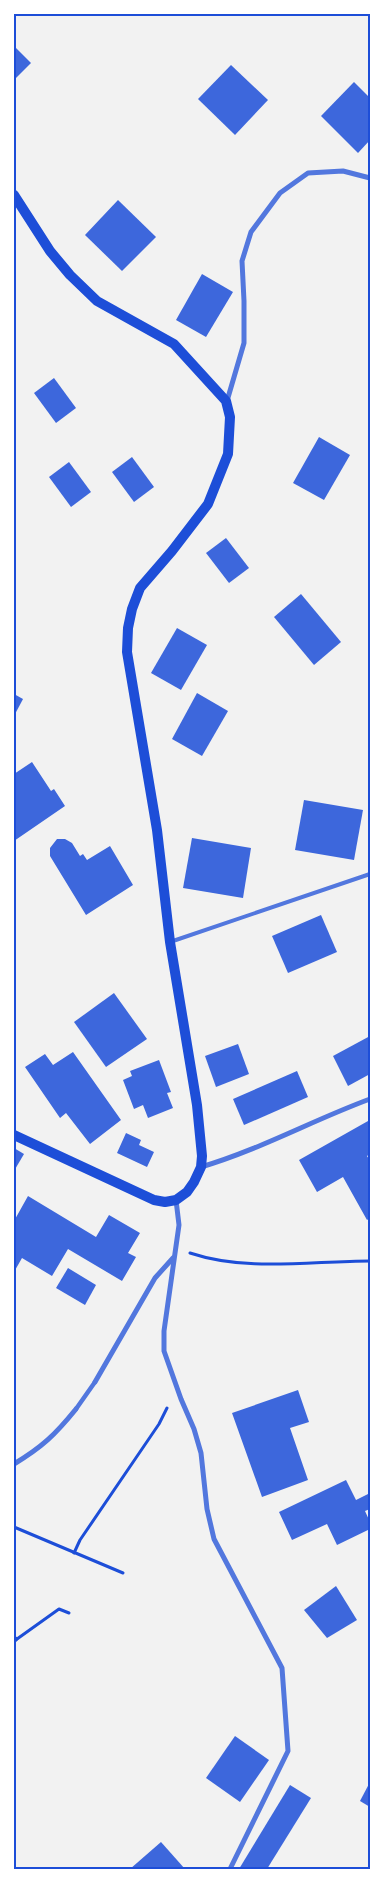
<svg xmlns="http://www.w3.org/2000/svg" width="384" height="1883" font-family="'Varela Round',sans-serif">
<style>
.building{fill:#3d67dc}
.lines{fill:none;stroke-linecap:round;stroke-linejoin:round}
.path{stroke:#1d4ed8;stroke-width:3}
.service{stroke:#5277de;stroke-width:4}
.pedestrian{stroke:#5277de;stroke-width:4.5}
.minor{stroke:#5277de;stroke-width:5}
.secondary{stroke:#1d4ed8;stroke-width:10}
.neatline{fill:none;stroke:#1d4ed8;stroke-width:2}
</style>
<rect width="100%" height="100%" fill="#f2f2f2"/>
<g class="building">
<polygon points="14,46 31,63 14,80"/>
<polygon points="231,65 268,100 235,135 198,99"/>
<polygon points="354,82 370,98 370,140 358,153 321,116"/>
<polygon points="118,200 156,237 122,271 85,235"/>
<polygon points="202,274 233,292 206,337 176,320"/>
<polygon points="54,378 76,408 56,423 34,393"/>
<polygon points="319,437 350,455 324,500 293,483"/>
<polygon points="132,457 154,487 134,502 112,472"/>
<polygon points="69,462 91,492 71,507 49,477"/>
<polygon points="226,538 249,568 229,583 206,553"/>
<polygon points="301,594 341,642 314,665 274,617"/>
<polygon points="177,628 207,645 181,690 151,673"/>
<polygon points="197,693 228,711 202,756 172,739"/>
<polygon points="14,694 23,699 14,716"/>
<polygon points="32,762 51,791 54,789 65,806 14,841 14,774"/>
<polygon points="304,800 363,810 354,860 295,850"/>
<polygon points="192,838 251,848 243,898 183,888"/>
<polygon points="57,839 65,839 72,843 80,856 83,854 87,860 110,846 133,885 86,915 50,856 50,848"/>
<polygon points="321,915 337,952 288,973 272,936"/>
<polygon points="114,993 147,1039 106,1067 74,1022"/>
<polygon points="370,1036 370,1074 348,1086 333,1056"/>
<polygon points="238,1044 249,1074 216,1087 205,1056"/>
<polygon points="73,1052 121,1120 90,1144 66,1113 60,1118 25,1067 45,1054 53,1065"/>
<polygon points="159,1060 171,1092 167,1093 173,1108 148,1118 143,1105 134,1109 123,1080 132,1076 130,1071"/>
<polygon points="297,1071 308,1097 244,1125 233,1099"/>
<polygon points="368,1121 370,1125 370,1154 367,1156 370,1161 370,1218 367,1220 343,1177 317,1192 299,1160"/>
<polygon points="126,1133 141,1140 139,1145 154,1152 147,1167 117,1153"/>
<polygon points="14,1148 24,1154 14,1171"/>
<polygon points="28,1196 96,1237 109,1215 140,1233 128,1253 136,1257 122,1281 68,1249 52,1276 22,1258 14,1272 14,1221"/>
<polygon points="68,1268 96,1285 85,1305 56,1288"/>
<polygon points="298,1390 309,1422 290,1428 308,1480 262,1497 232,1413"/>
<polygon points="346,1480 356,1500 370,1493 370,1509 365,1511 370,1522 370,1529 337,1545 327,1524 292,1540 279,1512"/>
<polygon points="336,1586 357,1620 327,1638 304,1610"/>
<polygon points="235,1736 269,1760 240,1802 206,1778"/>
<polygon points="370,1782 370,1807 360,1801"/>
<polygon points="290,1785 311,1798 267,1869 239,1869"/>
<polygon points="161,1842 185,1869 130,1869"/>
</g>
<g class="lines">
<g class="path">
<path d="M190,1253C247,1272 310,1261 370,1261"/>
<polyline points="14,1527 123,1573"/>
<polyline points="74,1553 80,1540 159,1424 167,1408"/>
<polyline points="14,1637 17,1639 14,1642"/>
<polyline points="17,1639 59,1609 69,1613"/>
</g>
<polyline class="service" points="170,942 370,874"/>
<polyline class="pedestrian" points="76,1409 95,1382"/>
<g class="minor">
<polyline points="227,401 244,343 244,301 242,261 251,232 280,193 308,173 343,171 370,178"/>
<path d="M201,1167C259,1150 313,1120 370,1099"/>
<polyline points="176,1200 179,1225 164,1331 164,1351 181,1399 194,1429 201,1453 207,1509 214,1539 282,1668 288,1751 230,1869"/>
<polyline points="95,1382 155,1278 173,1258"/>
<path d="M14,1464C42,1447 55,1435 76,1409"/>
</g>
<polyline class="secondary" points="14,195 50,251 70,275 97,301 174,344 226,401 230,417 228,454 208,504 172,551 140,588 132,609 128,628 127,652 157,830 170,942 197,1105 202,1156 201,1167 194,1182 187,1192 176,1200 165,1202 154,1200 14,1135"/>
</g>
<rect width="384" height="1883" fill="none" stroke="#ffffff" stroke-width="30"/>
<rect x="15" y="15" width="354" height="1853" class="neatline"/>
</svg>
